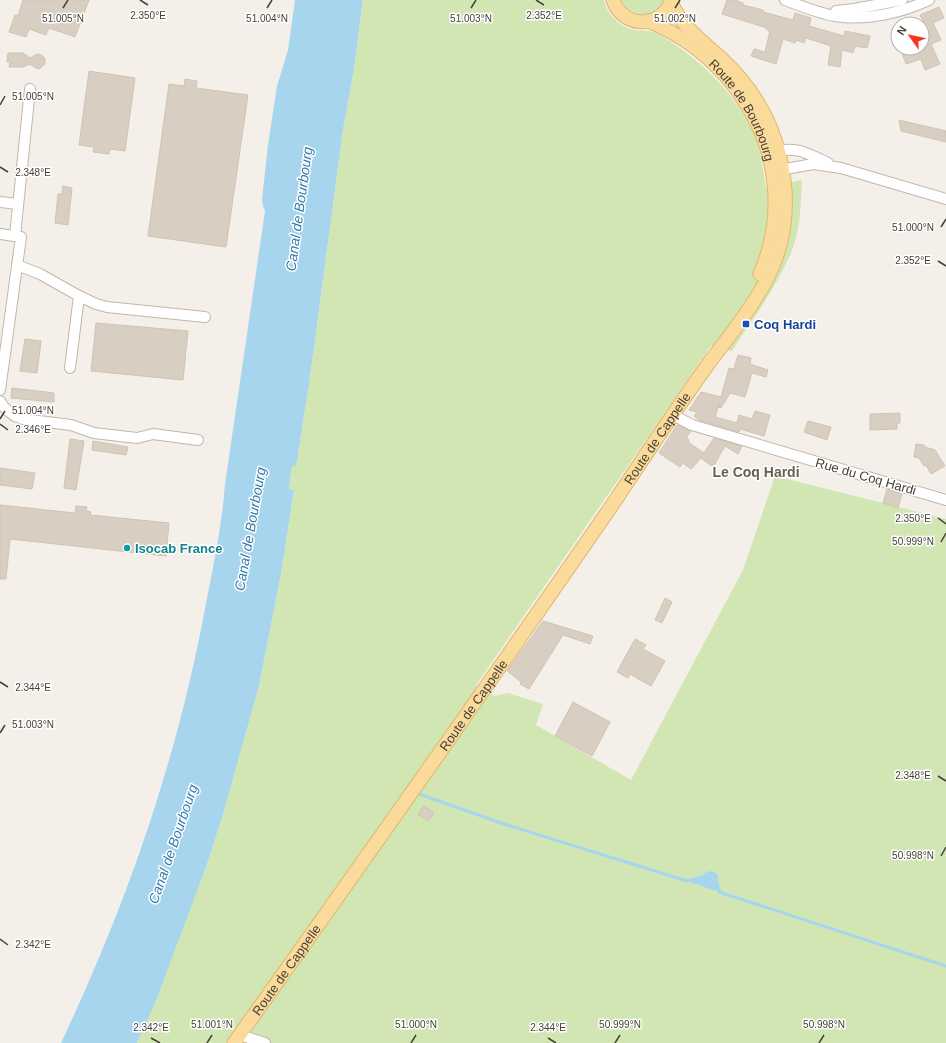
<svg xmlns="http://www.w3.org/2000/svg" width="946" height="1043" font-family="Helvetica,sans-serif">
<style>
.green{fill:#d2e6b4}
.water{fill:#a8d5ee}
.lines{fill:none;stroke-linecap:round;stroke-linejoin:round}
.stream{stroke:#a8d5ee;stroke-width:3}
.building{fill:#d8cec2;stroke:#d0c3b2}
.minor-casing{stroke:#bfb7ac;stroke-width:12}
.major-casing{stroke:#dfb76c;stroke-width:15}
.minor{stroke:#fff;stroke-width:10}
.major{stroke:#fadb9c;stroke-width:13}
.ticks{fill:none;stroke:#474038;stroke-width:1.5}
.transit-dot{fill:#1a4fb4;stroke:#fff;stroke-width:1.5}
.culture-dot{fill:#0f9aa8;stroke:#fff;stroke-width:1.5}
.labels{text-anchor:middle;stroke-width:3;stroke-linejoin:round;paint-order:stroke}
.street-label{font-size:13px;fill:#474038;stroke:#fff}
.transit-label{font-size:13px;font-weight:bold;fill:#164399;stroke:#fff;text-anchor:start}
.culture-label{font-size:13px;font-weight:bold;fill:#0d838f;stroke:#fff;text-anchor:start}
.water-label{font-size:14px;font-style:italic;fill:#327ba8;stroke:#fff}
.neighbourhood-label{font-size:14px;font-weight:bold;fill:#6a5e4f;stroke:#fff}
.ticks-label{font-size:10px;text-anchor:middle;fill:#474038;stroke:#fff;stroke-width:3;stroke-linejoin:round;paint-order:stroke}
</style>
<rect width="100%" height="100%" fill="#f4f0e9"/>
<g class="green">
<path d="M363,0H604C607,15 620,27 635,30C641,31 650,30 656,33C696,55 737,94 755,136C761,152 763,170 766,187L802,180C801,196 801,213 798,229C792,267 753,318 732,351L711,346L476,685L494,696L508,693L543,704L536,725L631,780L743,570L775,476L946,519V1043H137L156,1001L205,870L222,818L259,686L281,574L294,490L289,489L292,465L296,466C301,438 304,412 309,385L343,130L354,69Z"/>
<path d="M621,0H664C655,19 630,19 621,0Z"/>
</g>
<g class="water">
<path d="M295,0H363L354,69L343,130L309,385C304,412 301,439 296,466H292L289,489L294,490L281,574L259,686L222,818L205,870L156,1001L137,1043H61C128,901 178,757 206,603C214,563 222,524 225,484L265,211L263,206L262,199L268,145L277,86L288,50Z"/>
<polygon points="709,871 714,872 718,875 719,885 722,893 684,880 700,876"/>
</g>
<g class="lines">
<g class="stream">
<polyline points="419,794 504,824 687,881"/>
<polyline points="719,892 946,966"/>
</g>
</g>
<g class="building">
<polygon points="23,0 89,0 75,37 49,28 46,35 29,29 26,37 9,32 15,15 18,16"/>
<polygon points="727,0 735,0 743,3 743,5 763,10 763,12 793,20 795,13 811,18 809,26 844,36 845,31 870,36 867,48 855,46 853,53 842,50 840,67 828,65 831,46 806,38 804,43 796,40 795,43 783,39 776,64 751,56 754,49 765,52 770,31 766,29 767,28 722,14"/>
<polygon points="939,7 944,18 933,23 941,40 931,44 940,64 925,70 921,59 906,64 900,48 922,48 923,21 920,15"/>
<polygon points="8,53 23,53 30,58 37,54 41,55 45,58 45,64 39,69 34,67 30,64 23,67 9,67 10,62 7,62"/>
<polygon points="89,71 135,78 125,151 110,149 109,154 93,152 94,147 79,145"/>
<polygon points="185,79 197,81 196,88 248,95 226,247 148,236 169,84 184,86"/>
<polygon points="899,120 946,131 946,142 901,131"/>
<polygon points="63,186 72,188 68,225 55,223 58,194 62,194"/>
<polygon points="96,323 188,331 183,380 91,371"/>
<polygon points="25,339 41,341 37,373 20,371"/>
<polygon points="738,355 751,358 750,364 768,370 766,377 752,373 745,397 730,393 721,408 718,407 719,403 715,417 737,423 739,415 752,419 755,411 770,415 764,436 740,429 739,432 699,420 694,416 697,412 689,410 701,392 721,397 729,368 734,369"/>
<polygon points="12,388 54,393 54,402 11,398"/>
<polygon points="900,413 900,423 897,423 897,429 870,430 870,414"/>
<polygon points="808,421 831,427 827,440 804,432"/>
<polygon points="677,425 691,431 686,438 689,440 688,442 704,453 714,438 742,446 738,454 725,446 713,467 701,458 691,469 683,463 680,467 659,453"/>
<polygon points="70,439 84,441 76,490 64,488"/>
<polygon points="93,441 128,447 126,455 92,450"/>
<polygon points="916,444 924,445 925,447 935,450 945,466 931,474 926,465 924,466 919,458 914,457"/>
<polygon points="0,468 35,473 32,489 0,485"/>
<polygon points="887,489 902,494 898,508 883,503"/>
<polygon points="0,505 75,513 76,506 87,507 86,511 91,512 90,515 169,523 166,556 10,539 6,579 0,579"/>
<polygon points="665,598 672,602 662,623 655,620"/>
<polygon points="543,621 593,636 590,644 563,635 529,689 520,684 521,682 507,671"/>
<polygon points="635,639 646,645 643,649 665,661 651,686 630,674 628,678 617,672"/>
<polygon points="573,702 610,722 592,756 555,736"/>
<polygon points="424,806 434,813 428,821 418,814"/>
</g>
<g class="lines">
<g class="minor-casing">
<g id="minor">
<path d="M785,0C801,6 818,13 835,16C865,21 901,13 929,0"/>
<polyline points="836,11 854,9 902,0"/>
<path d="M771,152C797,146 805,152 828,163"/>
<polyline points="775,171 813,164 841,168 946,199"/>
<polyline points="0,202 18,204"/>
<polyline points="0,234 21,237 0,390"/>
<polyline points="15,236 30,89"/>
<polyline points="17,265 40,274 79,296 70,368"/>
<polyline points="79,296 96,304 107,307 205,317"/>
<polyline points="0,401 3,406 8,411 15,416 23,419 71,425 94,433 137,438 153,434 198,440"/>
<polyline points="673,415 692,425 946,500"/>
<polyline points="240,1035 265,1043"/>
</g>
</g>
<g class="major-casing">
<g id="major">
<path d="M613,0C623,29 661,29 672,0"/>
<path id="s1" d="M648,21C747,61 804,173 760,274"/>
<path id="s2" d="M234,1043C363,862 491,681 617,498C647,453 677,407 709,363C730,335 753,307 769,275C782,248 787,220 785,190C781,138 759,93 721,58C702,41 681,26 671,2"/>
</g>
</g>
<use href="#minor" class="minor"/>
<use href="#major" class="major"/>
</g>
<path class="ticks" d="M140,0L148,5M536,0L544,5M63,8L68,0M267,8L272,0M471,8L476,0M675,8L680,0M0,105L5,96M0,167L8,172M941,227L946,219M938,261L946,266M0,419L5,411M0,424L8,430M938,518L946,524M941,542L946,533M0,682L8,687M0,733L5,725M938,776L946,781M941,856L946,847M0,939L8,945M151,1038L160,1043M548,1038L556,1043M207,1043L212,1035M411,1043L416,1035M615,1043L620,1035M819,1043L824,1035"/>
<rect class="transit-dot" x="742" y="320" width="8" height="8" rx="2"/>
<circle class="culture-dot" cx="127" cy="548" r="4"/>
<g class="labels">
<g class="street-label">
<text dy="5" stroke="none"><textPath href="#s1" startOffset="134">Route de Bourbourg</textPath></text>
<text dy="5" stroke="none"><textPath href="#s2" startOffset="738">Route de Cappelle</textPath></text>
<text transform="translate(866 476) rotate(16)" y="5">Rue du Coq Hardi</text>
<text dy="5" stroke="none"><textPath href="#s2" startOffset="414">Route de Cappelle</textPath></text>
<text dy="5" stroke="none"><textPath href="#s2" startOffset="90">Route de Cappelle</textPath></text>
</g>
<g class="transit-label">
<text x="754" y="329">Coq Hardi</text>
</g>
<g class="culture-label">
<text x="135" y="553">Isocab France</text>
</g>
<g class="water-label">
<text transform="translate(299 209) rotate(-82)" y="5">Canal de Bourbourg</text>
<text transform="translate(250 529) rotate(-80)" y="5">Canal de Bourbourg</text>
<text transform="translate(173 844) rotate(-71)" y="5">Canal de Bourbourg</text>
</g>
<g class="neighbourhood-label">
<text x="756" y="477">Le Coq Hardi</text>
</g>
</g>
<g class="ticks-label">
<text x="544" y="19">2.352°E</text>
<text x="148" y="19">2.350°E</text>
<text x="63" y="22">51.005°N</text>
<text x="267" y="22">51.004°N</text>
<text x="471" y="22">51.003°N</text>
<text x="675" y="22">51.002°N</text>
<text x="33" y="100">51.005°N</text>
<text x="33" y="176">2.348°E</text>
<text x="913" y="231">51.000°N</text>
<text x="913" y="264">2.352°E</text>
<text x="33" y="414">51.004°N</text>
<text x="33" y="433">2.346°E</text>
<text x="913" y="522">2.350°E</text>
<text x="913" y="545">50.999°N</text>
<text x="33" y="691">2.344°E</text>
<text x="33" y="728">51.003°N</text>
<text x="913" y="779">2.348°E</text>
<text x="913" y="859">50.998°N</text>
<text x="33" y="948">2.342°E</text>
<text x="212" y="1028">51.001°N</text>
<text x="416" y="1028">51.000°N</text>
<text x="620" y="1028">50.999°N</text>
<text x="824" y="1028">50.998°N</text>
<text x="151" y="1031">2.342°E</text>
<text x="548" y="1031">2.344°E</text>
</g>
<g transform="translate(910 36) rotate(303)"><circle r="19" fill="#ffffff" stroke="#b5b3af"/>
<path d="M0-3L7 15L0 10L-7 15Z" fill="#f13823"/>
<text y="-6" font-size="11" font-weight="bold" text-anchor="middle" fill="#474038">N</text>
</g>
</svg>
